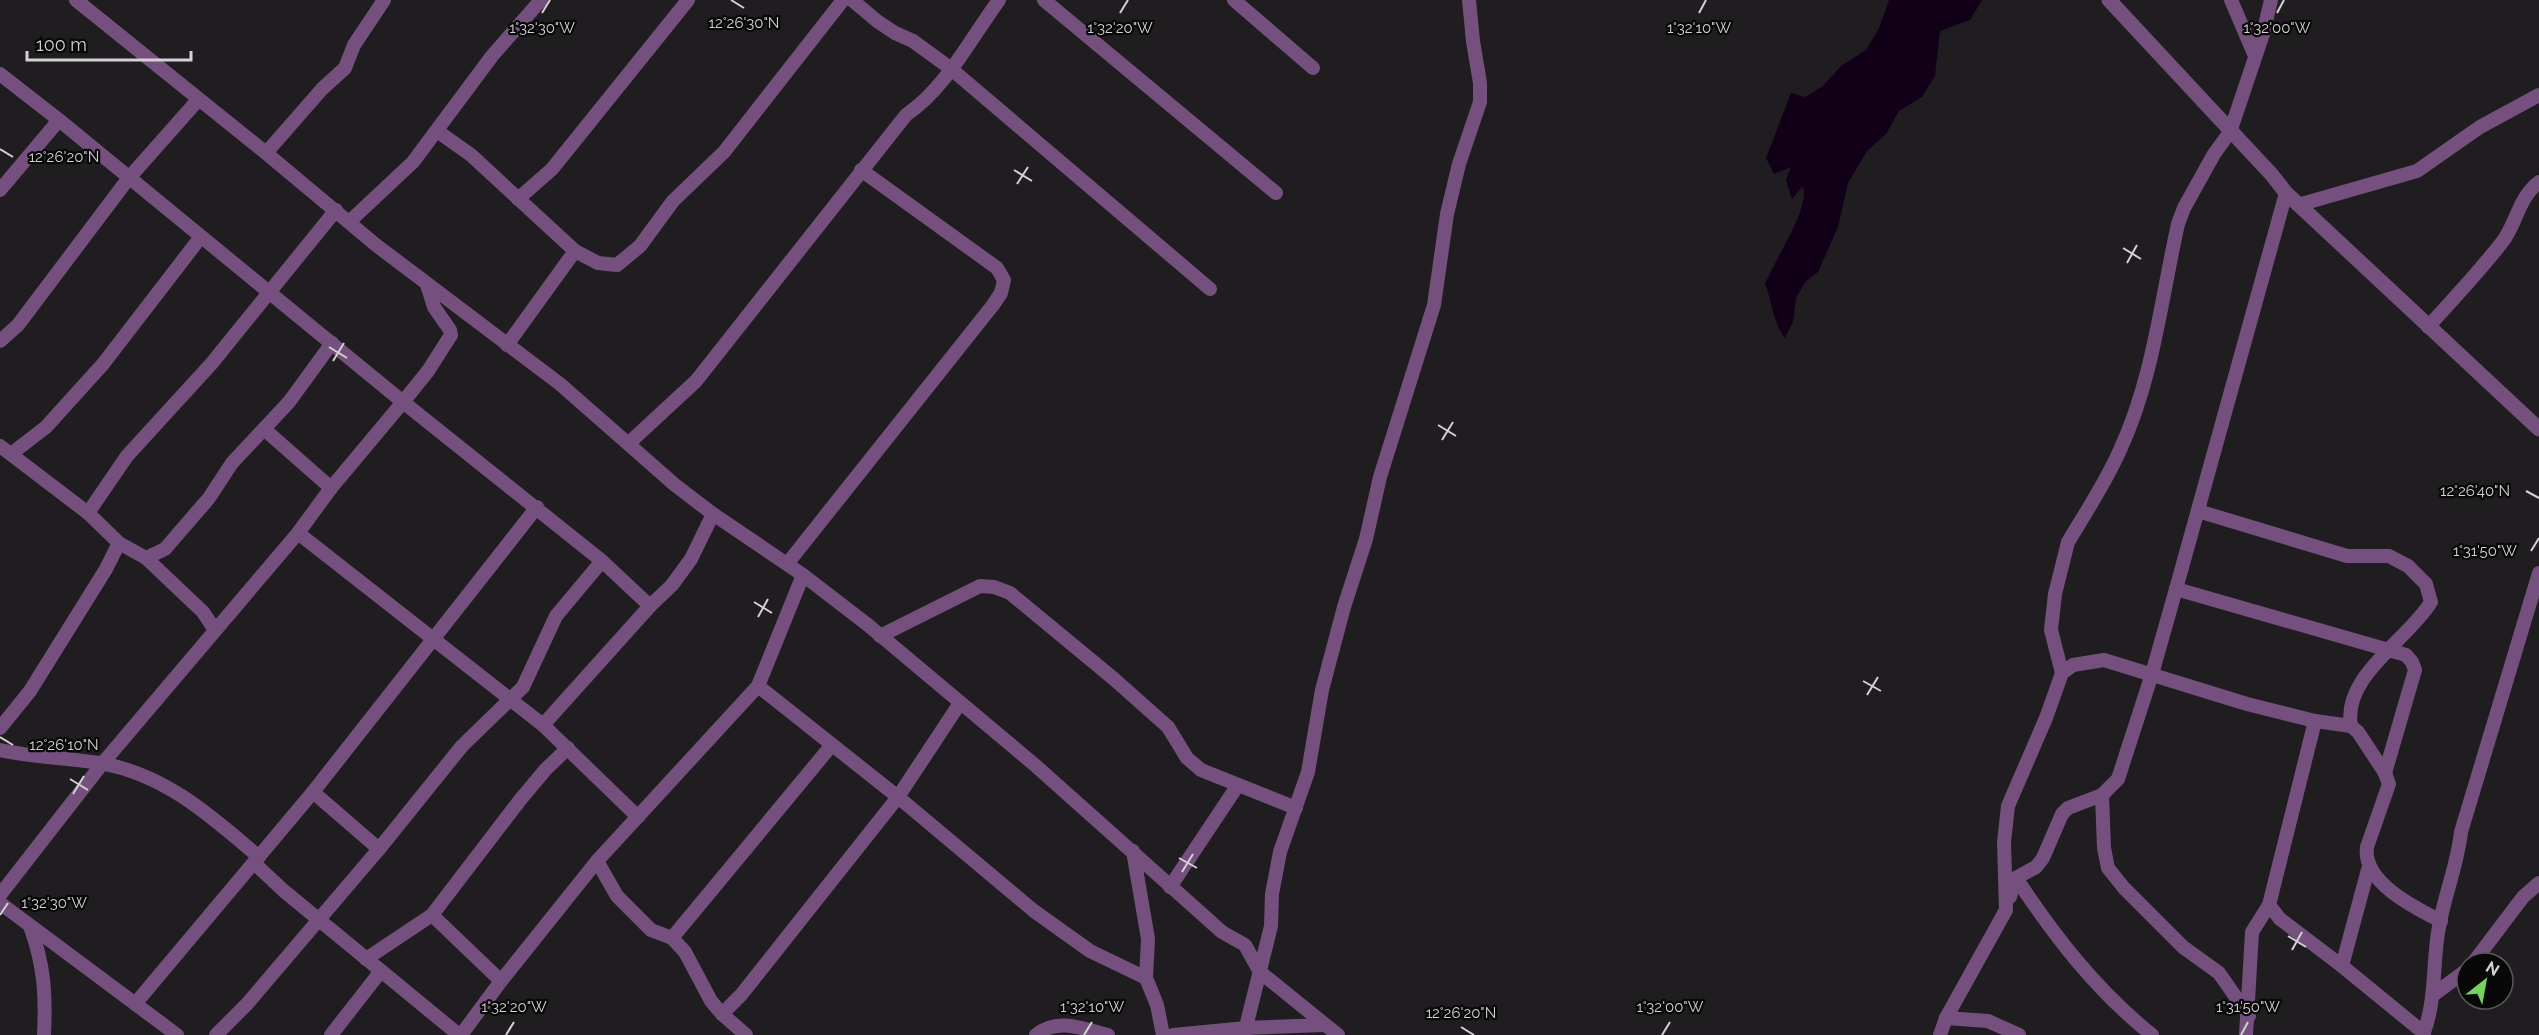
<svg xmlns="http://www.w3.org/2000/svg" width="2539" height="1035" font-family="Raleway,sans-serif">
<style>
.water{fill:#110018}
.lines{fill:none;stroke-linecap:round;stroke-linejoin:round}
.minor{stroke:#75507f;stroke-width:14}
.tertiary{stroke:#75507f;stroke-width:15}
.ticks{fill:none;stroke:#d3d1d3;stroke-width:2}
.ticks-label{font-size:15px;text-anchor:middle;fill:#d3d1d3;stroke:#090809;stroke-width:4.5;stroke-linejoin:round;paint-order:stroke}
</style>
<rect width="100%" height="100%" fill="#201d20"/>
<path class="water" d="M1889,0H1982L1970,20L1940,31L1935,76L1922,97L1899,111L1886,134L1867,151L1848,183L1838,227L1818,272L1806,281L1796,298L1793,322L1785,338C1772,321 1773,303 1765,284C1775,259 1810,209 1803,186L1792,199L1786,180L1791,167L1774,174L1766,158L1791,93L1805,97L1823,86L1841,66L1866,50L1879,28Z"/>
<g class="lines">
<g class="minor">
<polyline points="76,0 266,153 376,245 560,384 675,485 713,514 803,575 868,625 1036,766 1222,932 1245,945 1260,972 1338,1035"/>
<polyline points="852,0 877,21 895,33 913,41 950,68 1210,289"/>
<polyline points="1044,0 1276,193"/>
<polyline points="1234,0 1313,68"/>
<polyline points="2231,0 2255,56"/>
<polyline points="0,74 59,120 0,190"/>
<polyline points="59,120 403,402 428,371 451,335 450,330 434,307 427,285"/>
<polyline points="437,131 471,155 575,251 598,263 617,265 640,246 673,201 724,152 843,0"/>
<polyline points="266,153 322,89 345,68 354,45 384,0"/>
<polyline points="518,199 552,169 688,0"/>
<polyline points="2298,205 2417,171 2480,127 2539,95"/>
<polyline points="349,222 413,162 492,56 541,0"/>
<path d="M2428,327C2453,299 2480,271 2503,241C2517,222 2519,197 2539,182"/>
<polyline points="0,341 18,325 128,179 198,100"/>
<polyline points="507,345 575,251"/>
<polyline points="264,429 331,488"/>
<path d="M629,443L696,381L906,115C946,88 971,38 999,0"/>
<polyline points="0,446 88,513 119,543 146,558 203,612 215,630"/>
<polyline points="11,454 46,427 103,364 200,238"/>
<path d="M2198,511L2347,556H2389L2408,566L2426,584L2431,602C2408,640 2342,676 2351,726"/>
<polyline points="88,513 127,456 212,363 336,210"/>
<polyline points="298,533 543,725 638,817"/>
<polyline points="146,558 165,549 209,498 232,463 289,402 332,343"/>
<polyline points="787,564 993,305 1001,293 1004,280 997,268 861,170"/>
<polyline points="2176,589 2286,193"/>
<polyline points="880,636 980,586 994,587 1010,593 1114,679 1168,727 1187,758 1201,770 1296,808"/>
<path d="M2062,673L2051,630L2055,594L2068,542C2086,512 2106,482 2120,450C2153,379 2161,300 2178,224L2184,208L2214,154L2230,132L2263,34L2271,0"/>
<polyline points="758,686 898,797 1034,911 1090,951 1146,978"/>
<polyline points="2315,721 2269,905 2280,919 2342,966 2424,1033"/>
<polyline points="543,725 650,606 672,585 691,559 713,514"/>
<polyline points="0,728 30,691 106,569 119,543"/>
<path d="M0,750C33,757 66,758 100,763C165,774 211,816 259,857"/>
<polyline points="313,792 379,849"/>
<polyline points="2102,795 2104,848 2108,868 2124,888 2183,947 2219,973 2249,1016"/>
<polyline points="1133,851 1148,939 1146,978 1157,1005 1163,1035"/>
<polyline points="597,861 617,896 651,930 672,938 685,952 711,1001 722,1014 746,1035"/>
<polyline points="254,863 284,891 459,1035"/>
<path d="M2016,878C2056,938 2096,990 2152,1035"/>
<polyline points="1170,887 1238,785"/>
<polyline points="0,895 102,764 258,580 298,533 331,488 403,402 602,561 650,606"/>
<polyline points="2010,897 2016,878 2036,867 2043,858 2062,814 2068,808 2102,795 2118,779 2152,674 2176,589 2406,655 2412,662 2415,670 2385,773"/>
<polyline points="0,903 177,1035"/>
<polyline points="432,915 501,981"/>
<path d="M30,926C44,964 46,994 44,1035"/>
<polyline points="672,938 831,746"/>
<polyline points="366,959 432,915 520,800 546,769 568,748"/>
<polyline points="2473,963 2523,897 2539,883"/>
<polyline points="2342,966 2369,866"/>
<polyline points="2433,995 2467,970"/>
<polyline points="135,1004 313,792 537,507"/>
<polyline points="722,1014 741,995 898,797 960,703"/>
<polyline points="1946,1018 1988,1021 2019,1035"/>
<polyline points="216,1035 247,1004 379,849 462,746 523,687 556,616 602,561"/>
<polyline points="331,1035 381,971"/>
<polyline points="461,1035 501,981 597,861 758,686 803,575"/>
<path d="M1036,1035C1057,1017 1084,1029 1108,1035"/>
<polyline points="1173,1035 1246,1028 1324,1025"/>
<polyline points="1244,1035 1271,926 1272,894 1280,852 1308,772 1322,690 1344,607 1366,539 1380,477 1434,305 1447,214 1459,164 1480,102 1480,83 1473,41 1469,0"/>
<path d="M1940,1035L1946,1018L2006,910L2004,842L2008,806L2046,718L2062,673L2073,665L2104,660L2247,704L2315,721L2351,726L2358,732L2385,773L2389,784L2367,847C2362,882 2415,908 2441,921"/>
<polyline points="2246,1035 2252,932 2269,905"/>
<path d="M2423,1035C2435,1004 2433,972 2437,940C2441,903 2457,869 2461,832L2539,573"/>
</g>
<polyline class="tertiary" points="2109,0 2272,175 2286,193 2539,429"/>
</g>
<path class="ticks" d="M731,0L744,8M542,13L550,0M1120,13L1128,0M1699,13L1706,0M2277,13L2284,0M0,149L13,157M1014,170L1032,181M1017,184L1028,167M2123,248L2141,259M2127,263L2137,245M329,347L347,358M333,361L344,343M1438,425L1456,436M1442,440L1453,422M2526,491L2539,498M2531,551L2539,538M754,602L772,613M758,617L768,599M1863,681L1881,691M1867,695L1878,677M0,737L13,745M70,779L88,790M73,794L84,776M1179,858L1197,868M1182,872L1193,854M0,915L8,903M2288,936L2306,947M2292,950L2302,932M1461,1027L1474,1035M506,1035L514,1022M1084,1035L1092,1022M1662,1035L1670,1022M2241,1035L2248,1022"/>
<g class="ticks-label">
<text x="744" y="28">12°26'30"N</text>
<text x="542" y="33">1°32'30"W</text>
<text x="1120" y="33">1°32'20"W</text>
<text x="1699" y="33">1°32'10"W</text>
<text x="2277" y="33">1°32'00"W</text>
<text x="64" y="162">12°26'20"N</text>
<text x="2475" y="496">12°26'40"N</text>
<text x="2485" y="556">1°31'50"W</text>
<text x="64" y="750">12°26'10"N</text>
<text x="54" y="908">1°32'30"W</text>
<text x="514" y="1012">1°32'20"W</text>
<text x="1092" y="1012">1°32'10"W</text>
<text x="1670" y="1012">1°32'00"W</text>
<text x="2248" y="1012">1°31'50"W</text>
<text x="1461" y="1018">12°26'20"N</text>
</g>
<g transform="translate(2485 981) rotate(31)"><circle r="28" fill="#090809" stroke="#5a585a" stroke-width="1.5"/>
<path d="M0-4.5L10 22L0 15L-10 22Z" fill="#76d25a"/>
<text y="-9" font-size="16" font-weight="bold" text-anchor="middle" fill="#d3d1d3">N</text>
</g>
<path d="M27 51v9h164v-9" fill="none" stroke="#d3d1d3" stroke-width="3"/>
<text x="36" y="51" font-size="18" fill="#d3d1d3" stroke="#090809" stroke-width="4.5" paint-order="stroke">100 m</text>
</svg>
